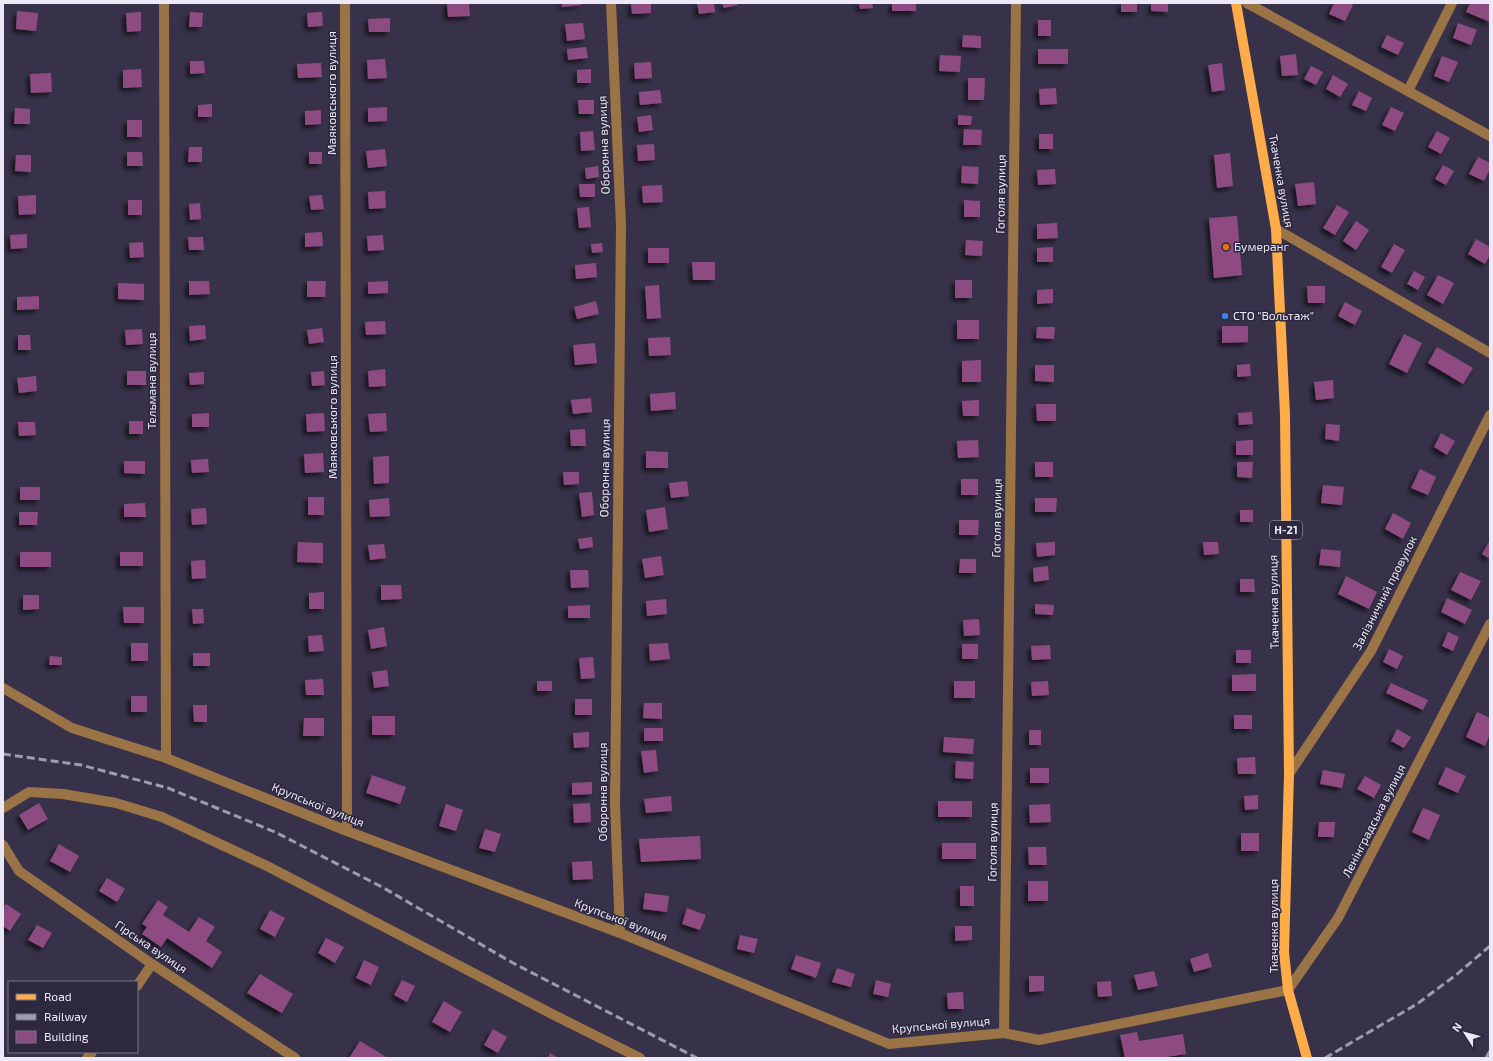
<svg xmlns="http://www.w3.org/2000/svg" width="1493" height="1061" font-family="'Exo 2',sans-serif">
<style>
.building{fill:#8d4c81;filter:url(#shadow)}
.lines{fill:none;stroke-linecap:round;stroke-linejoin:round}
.minor{stroke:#9a7347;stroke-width:10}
.major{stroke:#feac4a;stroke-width:10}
.rail{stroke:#9f9bae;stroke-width:3;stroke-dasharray:8 4;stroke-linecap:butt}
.food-dot{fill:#e8710a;stroke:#2d283e;stroke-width:1.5}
.shop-dot{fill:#3f7fe0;stroke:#2d283e;stroke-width:1.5}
.labels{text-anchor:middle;stroke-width:3;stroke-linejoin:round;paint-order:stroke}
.shield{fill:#2d283e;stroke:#b2aec0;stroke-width:1}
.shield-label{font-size:11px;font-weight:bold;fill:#ebe8f7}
.street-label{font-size:12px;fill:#ebe8f7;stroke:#2d283e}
.poi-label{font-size:12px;fill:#ebe8f7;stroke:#2d283e;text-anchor:start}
</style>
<defs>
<filter id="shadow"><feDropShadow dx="-3.5" dy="3.5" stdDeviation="2" flood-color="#0009"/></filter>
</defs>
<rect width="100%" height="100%" fill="#373249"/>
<g class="building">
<polygon points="447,3 469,3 470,16 448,17"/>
<polygon points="562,3 581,3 581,5 562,7"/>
<polygon points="631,3 651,3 651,13 632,14"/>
<polygon points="697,3 714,3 715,12 699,14"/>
<polygon points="722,3 738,3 738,5 724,8"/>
<polygon points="859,3 872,3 873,8 860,9"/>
<rect x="892" y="3" width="24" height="8"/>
<rect x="1121" y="3" width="16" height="9"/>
<polygon points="1151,3 1168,3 1168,12 1151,11"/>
<polygon points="1334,3 1350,3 1353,5 1345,21 1329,14"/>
<polygon points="1470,3 1490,3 1490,22 1466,12"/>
<polygon points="17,11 38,13 36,31 16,29"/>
<polygon points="141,12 141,31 127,32 126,13"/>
<polygon points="190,12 203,13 202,27 189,27"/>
<polygon points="322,12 323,26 308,27 307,13"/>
<polygon points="390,18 390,32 369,32 368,19"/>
<rect x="1038" y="20" width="13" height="16"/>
<polygon points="583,23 585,39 567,41 565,24"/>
<polygon points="1458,23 1477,30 1471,45 1453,38"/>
<polygon points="963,35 981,36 981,48 962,47"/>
<polygon points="1387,35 1404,43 1398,55 1381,47"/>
<polygon points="586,47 588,58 568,60 567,49"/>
<rect x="1038" y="49" width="30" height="15"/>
<polygon points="1296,54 1298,75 1282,76 1280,56"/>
<polygon points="940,55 961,56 960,72 939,71"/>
<polygon points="1442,56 1458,62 1449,82 1434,76"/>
<polygon points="385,59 387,78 368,79 367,60"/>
<polygon points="190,61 204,61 205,73 190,74"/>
<polygon points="651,62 652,78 635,79 634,63"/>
<polygon points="321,63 322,77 298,78 297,64"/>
<polygon points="1222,63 1225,90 1212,92 1208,65"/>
<polygon points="1311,66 1323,72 1316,85 1304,79"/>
<polygon points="141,69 142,87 123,88 123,70"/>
<polygon points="591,69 591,83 577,83 577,70"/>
<polygon points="51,73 52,92 31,93 30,74"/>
<polygon points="1333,75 1348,84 1340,97 1326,89"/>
<polygon points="968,78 985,78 984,100 968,100"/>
<polygon points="1056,88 1057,104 1040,105 1039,89"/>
<polygon points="660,90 662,103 640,105 639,92"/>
<polygon points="1359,91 1372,98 1366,111 1352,105"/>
<polygon points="578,100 594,100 594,114 579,114"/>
<polygon points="212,104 212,117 198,117 198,105"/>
<polygon points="387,107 387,121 368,122 368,108"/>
<polygon points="1391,107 1404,113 1395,131 1382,125"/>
<polygon points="15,108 30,109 30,124 14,124"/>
<polygon points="321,110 321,124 305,125 305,111"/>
<polygon points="651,115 653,130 639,132 637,117"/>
<polygon points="958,115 972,116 971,125 958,125"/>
<rect x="127" y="120" width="15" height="17"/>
<polygon points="964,129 982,130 981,145 963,145"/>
<polygon points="593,131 595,150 581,151 580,132"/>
<polygon points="1437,131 1450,138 1441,154 1428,147"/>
<rect x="1039" y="134" width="14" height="15"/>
<polygon points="654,144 655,160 638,161 637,145"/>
<polygon points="189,147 202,147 202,162 188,162"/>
<polygon points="385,149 387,166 368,168 366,151"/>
<polygon points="127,152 142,152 143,166 127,166"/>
<rect x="309" y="152" width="13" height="12"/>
<polygon points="1230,153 1233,186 1217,188 1214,155"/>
<polygon points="16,155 31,155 31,172 15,171"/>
<polygon points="1478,157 1490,163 1490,169 1484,181 1469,174"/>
<polygon points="1443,165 1454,171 1446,185 1435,179"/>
<polygon points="598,166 599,177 586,179 585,168"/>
<polygon points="962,166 979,167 978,184 961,183"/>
<polygon points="1055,169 1056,184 1038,185 1037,170"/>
<polygon points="1314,182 1316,204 1298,206 1295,184"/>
<polygon points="579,184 595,184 595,197 580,197"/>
<polygon points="662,185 663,202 643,203 642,186"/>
<polygon points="385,191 386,208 369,209 368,192"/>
<polygon points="36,195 36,214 19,215 18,196"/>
<polygon points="322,195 324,209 311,210 309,196"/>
<rect x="128" y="200" width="14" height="15"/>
<polygon points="964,200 980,201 980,217 964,217"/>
<polygon points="200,203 201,219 190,220 189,204"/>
<polygon points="1337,205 1349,212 1335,235 1323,228"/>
<polygon points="589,207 591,227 579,228 577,208"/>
<polygon points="1237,216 1242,275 1214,278 1209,218"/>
<polygon points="1356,221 1369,230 1356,250 1343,241"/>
<polygon points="1057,223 1058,238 1037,239 1037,224"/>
<polygon points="322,232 323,246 305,247 305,233"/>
<polygon points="27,234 27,248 11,249 10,235"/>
<polygon points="383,235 384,250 368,251 367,236"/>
<polygon points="188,237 203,237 204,250 189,250"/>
<polygon points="1476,239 1490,247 1490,255 1485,264 1468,254"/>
<polygon points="966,240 983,241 982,256 965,255"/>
<polygon points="143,242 144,257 130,258 129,243"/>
<polygon points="602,243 603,252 592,253 591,244"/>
<polygon points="1394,244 1405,250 1392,273 1381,267"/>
<polygon points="1053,247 1053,262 1037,262 1037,248"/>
<rect x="648" y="248" width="21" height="15"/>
<polygon points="692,262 715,262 715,280 693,280"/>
<polygon points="596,263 597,277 576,279 575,265"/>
<polygon points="1414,271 1425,277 1418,290 1407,284"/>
<polygon points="1438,275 1454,283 1443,304 1427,295"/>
<rect x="955" y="280" width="17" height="18"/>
<polygon points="189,281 209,281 210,294 189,295"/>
<polygon points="307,281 326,281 325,297 307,297"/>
<polygon points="388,281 388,293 368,294 368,282"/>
<polygon points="118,283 144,284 144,300 118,299"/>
<polygon points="659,285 661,318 647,319 645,286"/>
<polygon points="1307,286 1325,286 1325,303 1308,303"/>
<polygon points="1053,289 1053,303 1037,304 1037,290"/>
<polygon points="39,296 39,309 17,310 17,297"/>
<polygon points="596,301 599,314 577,319 574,307"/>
<polygon points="1345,302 1362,311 1355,325 1338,316"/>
<rect x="957" y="320" width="22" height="19"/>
<polygon points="385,321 386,334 366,335 365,322"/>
<polygon points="205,325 206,339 190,341 189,326"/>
<polygon points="1222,326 1248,326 1248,342 1222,343"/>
<polygon points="1037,327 1055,327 1054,339 1036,338"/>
<polygon points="322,328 324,342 309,344 307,330"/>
<polygon points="142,329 143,344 126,345 125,330"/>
<polygon points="1404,334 1422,343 1407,373 1389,364"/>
<polygon points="18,335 30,335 31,350 18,350"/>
<polygon points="670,337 671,355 649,356 648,338"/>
<polygon points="595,343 597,363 575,365 573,345"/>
<polygon points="1437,347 1473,368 1463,384 1428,363"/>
<polygon points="981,360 981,382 962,382 962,361"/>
<polygon points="1250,364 1251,376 1237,377 1237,365"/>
<polygon points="1035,365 1054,365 1054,382 1035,381"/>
<polygon points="385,369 386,386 369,387 368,371"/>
<rect x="127" y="371" width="19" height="14"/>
<polygon points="324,371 325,385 312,386 311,372"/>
<polygon points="204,372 204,384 190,385 189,373"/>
<polygon points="36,376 37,391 19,393 17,378"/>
<polygon points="1333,380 1334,398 1316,400 1314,382"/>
<polygon points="675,392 676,409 651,411 650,394"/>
<polygon points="591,398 592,412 573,414 571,400"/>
<polygon points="979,400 979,416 963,416 962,401"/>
<polygon points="1036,404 1056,404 1056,421 1037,421"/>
<polygon points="1252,412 1253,424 1239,425 1238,413"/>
<polygon points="209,413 209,427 192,427 192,414"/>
<polygon points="324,413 325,431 307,432 306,414"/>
<polygon points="386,413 387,431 370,432 368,414"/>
<rect x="129" y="421" width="14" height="13"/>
<polygon points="18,422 35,422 36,435 19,436"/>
<polygon points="1326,424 1340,425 1339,441 1325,439"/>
<polygon points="585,429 586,446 571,446 570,430"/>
<polygon points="1441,433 1455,441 1447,455 1434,447"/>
<polygon points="978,440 979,457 958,458 957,441"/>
<polygon points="1253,440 1253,455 1236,455 1236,441"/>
<polygon points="646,451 668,452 668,468 646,468"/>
<polygon points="323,453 324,472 305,473 304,454"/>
<polygon points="389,456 389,483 374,484 373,457"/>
<polygon points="208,459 209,472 192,473 191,460"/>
<polygon points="124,461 145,461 145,474 124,473"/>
<rect x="1035" y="462" width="18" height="15"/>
<polygon points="1237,462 1253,462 1252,478 1237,477"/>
<polygon points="1420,469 1436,477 1428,495 1411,488"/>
<polygon points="563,472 579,472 579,484 564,485"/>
<rect x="961" y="479" width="17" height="16"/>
<polygon points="687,481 689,496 671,498 669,483"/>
<polygon points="1323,485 1344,487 1342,505 1321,503"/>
<rect x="20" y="487" width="20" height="13"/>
<polygon points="592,492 594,515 582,517 579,493"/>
<rect x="308" y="497" width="16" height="18"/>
<polygon points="389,498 390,516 370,517 369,500"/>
<polygon points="1035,498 1057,498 1056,512 1035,512"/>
<polygon points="145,503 146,517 124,517 124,504"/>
<polygon points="665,507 668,529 649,532 646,510"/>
<polygon points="206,508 207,524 192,525 191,509"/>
<rect x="1240" y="510" width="13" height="12"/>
<polygon points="19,512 38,512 37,525 19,525"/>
<polygon points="1393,513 1411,523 1403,539 1385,529"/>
<polygon points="959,520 979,520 978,535 959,535"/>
<polygon points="592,537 593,547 580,549 578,539"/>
<polygon points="298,542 323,543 323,563 297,562"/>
<polygon points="1055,542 1055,555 1037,557 1036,543"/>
<polygon points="1203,542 1218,542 1219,554 1204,555"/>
<polygon points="1489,542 1490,542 1490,559 1482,554"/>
<polygon points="384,544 386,558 370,560 368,545"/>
<polygon points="1321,549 1341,551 1340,567 1319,565"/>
<rect x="20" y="552" width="31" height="15"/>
<rect x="120" y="552" width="23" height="14"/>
<polygon points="661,556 664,575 645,578 642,559"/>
<polygon points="960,559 976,559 976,573 959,573"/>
<polygon points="205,560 206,578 192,579 191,561"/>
<polygon points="1048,566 1049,580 1034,582 1033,568"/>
<polygon points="570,570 588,570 589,587 571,588"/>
<polygon points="1460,572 1481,581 1471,600 1451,590"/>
<polygon points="1346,576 1377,592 1369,609 1338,594"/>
<polygon points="1240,579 1254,579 1255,592 1240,592"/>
<polygon points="381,585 401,585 402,599 381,600"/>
<polygon points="324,592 324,609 309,609 309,593"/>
<polygon points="23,595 39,595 39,609 23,610"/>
<polygon points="1447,598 1472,610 1465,624 1441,612"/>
<polygon points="666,599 667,614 647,616 646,601"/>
<polygon points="1035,604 1054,605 1053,615 1035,614"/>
<polygon points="590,605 590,618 568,618 568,606"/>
<polygon points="123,607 144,607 144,623 124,623"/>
<polygon points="192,609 203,609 204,623 193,624"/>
<polygon points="979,619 980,635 964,636 963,620"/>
<polygon points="384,627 387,646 371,649 368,630"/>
<polygon points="1448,632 1459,637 1453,651 1442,646"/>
<polygon points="322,635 324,651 309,652 308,636"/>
<rect x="131" y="643" width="17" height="18"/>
<polygon points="668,643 670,659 650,661 649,644"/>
<rect x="962" y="644" width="16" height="15"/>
<polygon points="1050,645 1051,659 1032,660 1031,646"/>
<polygon points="1389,649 1403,656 1397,669 1383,662"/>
<rect x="1236" y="650" width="15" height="13"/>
<rect x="193" y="653" width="17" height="13"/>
<polygon points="50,656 62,657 62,665 49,665"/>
<polygon points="593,657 595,678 581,679 579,658"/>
<polygon points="387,670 389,686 374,688 372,672"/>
<polygon points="1256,674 1256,691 1232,691 1232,675"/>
<polygon points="323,679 324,695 306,695 305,680"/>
<rect x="537" y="681" width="15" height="10"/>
<rect x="954" y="681" width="21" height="17"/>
<polygon points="1048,681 1049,695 1032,696 1031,682"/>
<polygon points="1391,683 1428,700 1423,710 1386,693"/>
<rect x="131" y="696" width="16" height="16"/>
<rect x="575" y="699" width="17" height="16"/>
<polygon points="644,703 662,703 662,719 643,718"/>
<polygon points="193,705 207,705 207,722 194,722"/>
<polygon points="1477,712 1490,718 1490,734 1485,746 1466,737"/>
<rect x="1234" y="715" width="18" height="14"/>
<rect x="372" y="716" width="23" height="19"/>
<polygon points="304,718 324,718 324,736 303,736"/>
<rect x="644" y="728" width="19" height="13"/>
<polygon points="1397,729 1411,737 1404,748 1391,741"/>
<rect x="1029" y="730" width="12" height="15"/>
<polygon points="589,732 589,747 574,748 573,733"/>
<polygon points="944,737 974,739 973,754 943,752"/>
<polygon points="656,750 658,771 644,773 641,751"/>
<polygon points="1255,757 1256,774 1238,774 1237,758"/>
<polygon points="956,761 974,762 973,779 955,778"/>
<polygon points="1446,767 1466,776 1458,793 1438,784"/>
<rect x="1030" y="768" width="19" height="15"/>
<polygon points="1323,770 1345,774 1342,788 1320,784"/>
<polygon points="372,775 406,787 400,804 366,793"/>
<polygon points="1365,776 1381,785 1374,798 1357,789"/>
<polygon points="592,782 592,794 572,795 572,783"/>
<polygon points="1258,795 1258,809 1245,810 1244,796"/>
<polygon points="671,796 672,811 646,813 644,799"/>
<rect x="938" y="801" width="34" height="16"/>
<polygon points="39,803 48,819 28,830 19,815"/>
<polygon points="590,803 591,822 574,823 573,804"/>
<polygon points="446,804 463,810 456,831 439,826"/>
<polygon points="1050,804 1051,822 1030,823 1029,805"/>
<polygon points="1423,808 1440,815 1429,840 1412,832"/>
<polygon points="1319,822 1335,822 1334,837 1318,837"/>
<polygon points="485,829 501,834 495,852 479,848"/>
<rect x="1241" y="833" width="18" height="18"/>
<polygon points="700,836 701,859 641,862 639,839"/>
<rect x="942" y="843" width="34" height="16"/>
<polygon points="59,844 79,856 70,872 50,861"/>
<polygon points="1028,847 1046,847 1047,865 1029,865"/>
<polygon points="592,861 593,879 573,880 572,862"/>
<polygon points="107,878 125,889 117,902 99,891"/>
<rect x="1028" y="881" width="20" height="20"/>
<rect x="960" y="886" width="14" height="20"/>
<polygon points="645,893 669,896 667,912 643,909"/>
<polygon points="158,900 168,907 163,915 189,932 199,917 215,927 206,941 222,952 212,968 167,938 161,947 142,934 147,927 142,924"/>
<polygon points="6,904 21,914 10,931 3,926 3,908"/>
<polygon points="687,908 706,915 700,930 682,924"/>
<polygon points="270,910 285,918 275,937 260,929"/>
<polygon points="37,925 52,933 43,948 28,940"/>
<polygon points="955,926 972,926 972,940 955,941"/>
<polygon points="740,935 758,939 754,953 737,949"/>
<polygon points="326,938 344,947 335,963 318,953"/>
<polygon points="1208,953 1212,967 1194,972 1190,959"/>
<polygon points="796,955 821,963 816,978 791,969"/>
<polygon points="364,960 379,967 371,985 356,978"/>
<polygon points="837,968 855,974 851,987 832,982"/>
<polygon points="1154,971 1158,986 1138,990 1134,975"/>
<polygon points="260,974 293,994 282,1013 247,993"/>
<polygon points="1029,976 1044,976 1044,991 1029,992"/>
<polygon points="402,980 415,986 407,1002 394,995"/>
<polygon points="876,980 891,984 888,997 873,994"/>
<polygon points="1111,981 1112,996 1098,997 1097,982"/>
<polygon points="963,992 964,1009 948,1009 947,993"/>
<polygon points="444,1001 462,1012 450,1032 432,1022"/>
<polygon points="493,1029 507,1037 498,1053 484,1045"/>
<polygon points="1137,1032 1139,1041 1183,1034 1186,1054 1160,1058 1125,1058 1120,1035"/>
<polygon points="360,1041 380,1053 387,1058 349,1058"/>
<polygon points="550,1053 558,1058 548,1058"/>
</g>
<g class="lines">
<g class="minor">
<polyline points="164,3 166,758"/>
<polyline points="345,3 347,831"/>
<polyline points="611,3 621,225 615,805 620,933"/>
<polyline points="1247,3 1490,136"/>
<polyline points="1408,91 1452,3"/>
<polyline points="1276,229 1490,353"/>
<polyline points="3,688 72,728 166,758 347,831 620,933 889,1044 1004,1033 1039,1040 1288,990 1338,918 1490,624"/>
<polyline points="1289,774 1371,651 1490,415"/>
<polyline points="3,808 29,792 63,794 116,803 162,817 267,866 552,1014 640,1058"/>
<polyline points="3,845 19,871 152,964 295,1058"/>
<polyline points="137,986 152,964"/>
<polyline points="1004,1033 1016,3"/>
<polyline points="87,1058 92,1052"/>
</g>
<polyline class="major" points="1236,3 1276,229 1285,414 1289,774 1284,952 1288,990 1307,1058"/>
<g class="rail">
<polyline points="3,754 81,765 168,788 275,832 382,887 513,963 697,1058"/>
<polyline points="1325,1058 1417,1004 1456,975 1490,946"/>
<polyline points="1486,1058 1490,1051"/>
</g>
</g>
<circle class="food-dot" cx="1226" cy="247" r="4"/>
<circle class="shop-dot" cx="1225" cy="316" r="4"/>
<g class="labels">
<rect class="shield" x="1270" y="521" width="32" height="18" rx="3"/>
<g class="shield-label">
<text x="1286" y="534">Н-21</text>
</g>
<g class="street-label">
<text transform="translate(332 93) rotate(-90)" y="4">Маяковського вулиця</text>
<text transform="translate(604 145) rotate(-92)" y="4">Оборонна вулиця</text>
<text transform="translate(1281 181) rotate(80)" y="4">Ткаченка вулиця</text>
<text transform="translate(1001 194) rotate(-89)" y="4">Гоголя вулиця</text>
<text transform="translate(152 381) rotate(-90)" y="4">Тельмана вулиця</text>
<text transform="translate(333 417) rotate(-90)" y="4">Маяковського вулиця</text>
<text transform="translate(605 468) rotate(-89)" y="4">Оборонна вулиця</text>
<text transform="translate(997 518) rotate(-89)" y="4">Гоголя вулиця</text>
<text transform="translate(1385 593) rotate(-63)" y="4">Залізничний провулок</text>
<text transform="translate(1274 602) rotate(-91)" y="4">Ткаченка вулиця</text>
<text transform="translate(603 792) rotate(-90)" y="4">Оборонна вулиця</text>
<text transform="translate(318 805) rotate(22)" y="4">Крупської вулиця</text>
<text transform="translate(1374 821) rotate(-63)" y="4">Ленінградська вулиця</text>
<text transform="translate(993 842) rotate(-89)" y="4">Гоголя вулиця</text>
<text transform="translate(621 920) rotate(21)" y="4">Крупської вулиця</text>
<text transform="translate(1274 926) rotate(-90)" y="4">Ткаченка вулиця</text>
<text transform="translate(151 947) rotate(34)" y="4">Гірська вулиця</text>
<text transform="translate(941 1025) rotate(-5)" y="4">Крупської вулиця</text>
</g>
<g class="poi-label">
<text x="1234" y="251">Бумеранг</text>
<text x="1233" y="320">СТО "Вольтаж"</text>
</g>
</g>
<rect width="1493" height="1061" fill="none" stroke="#ebe8f7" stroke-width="8"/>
<rect x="8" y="981" width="130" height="72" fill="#2d283e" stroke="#797588"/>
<rect x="16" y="994" width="20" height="6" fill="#feac4a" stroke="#797588"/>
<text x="44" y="1001" font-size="12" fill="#ebe8f7">Road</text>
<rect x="16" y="1014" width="20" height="6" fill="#9f9bae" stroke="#797588"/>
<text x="44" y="1021" font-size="12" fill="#ebe8f7">Railway</text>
<rect x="16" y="1031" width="20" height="12" fill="#8d4c81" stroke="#797588"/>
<text x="44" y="1041" font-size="12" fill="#ebe8f7">Building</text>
<g transform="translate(1465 1033) rotate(306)" stroke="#2d283e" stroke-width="3" paint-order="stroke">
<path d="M0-3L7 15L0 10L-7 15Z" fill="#ebe8f7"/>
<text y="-6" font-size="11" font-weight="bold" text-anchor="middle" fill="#ebe8f7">N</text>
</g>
</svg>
